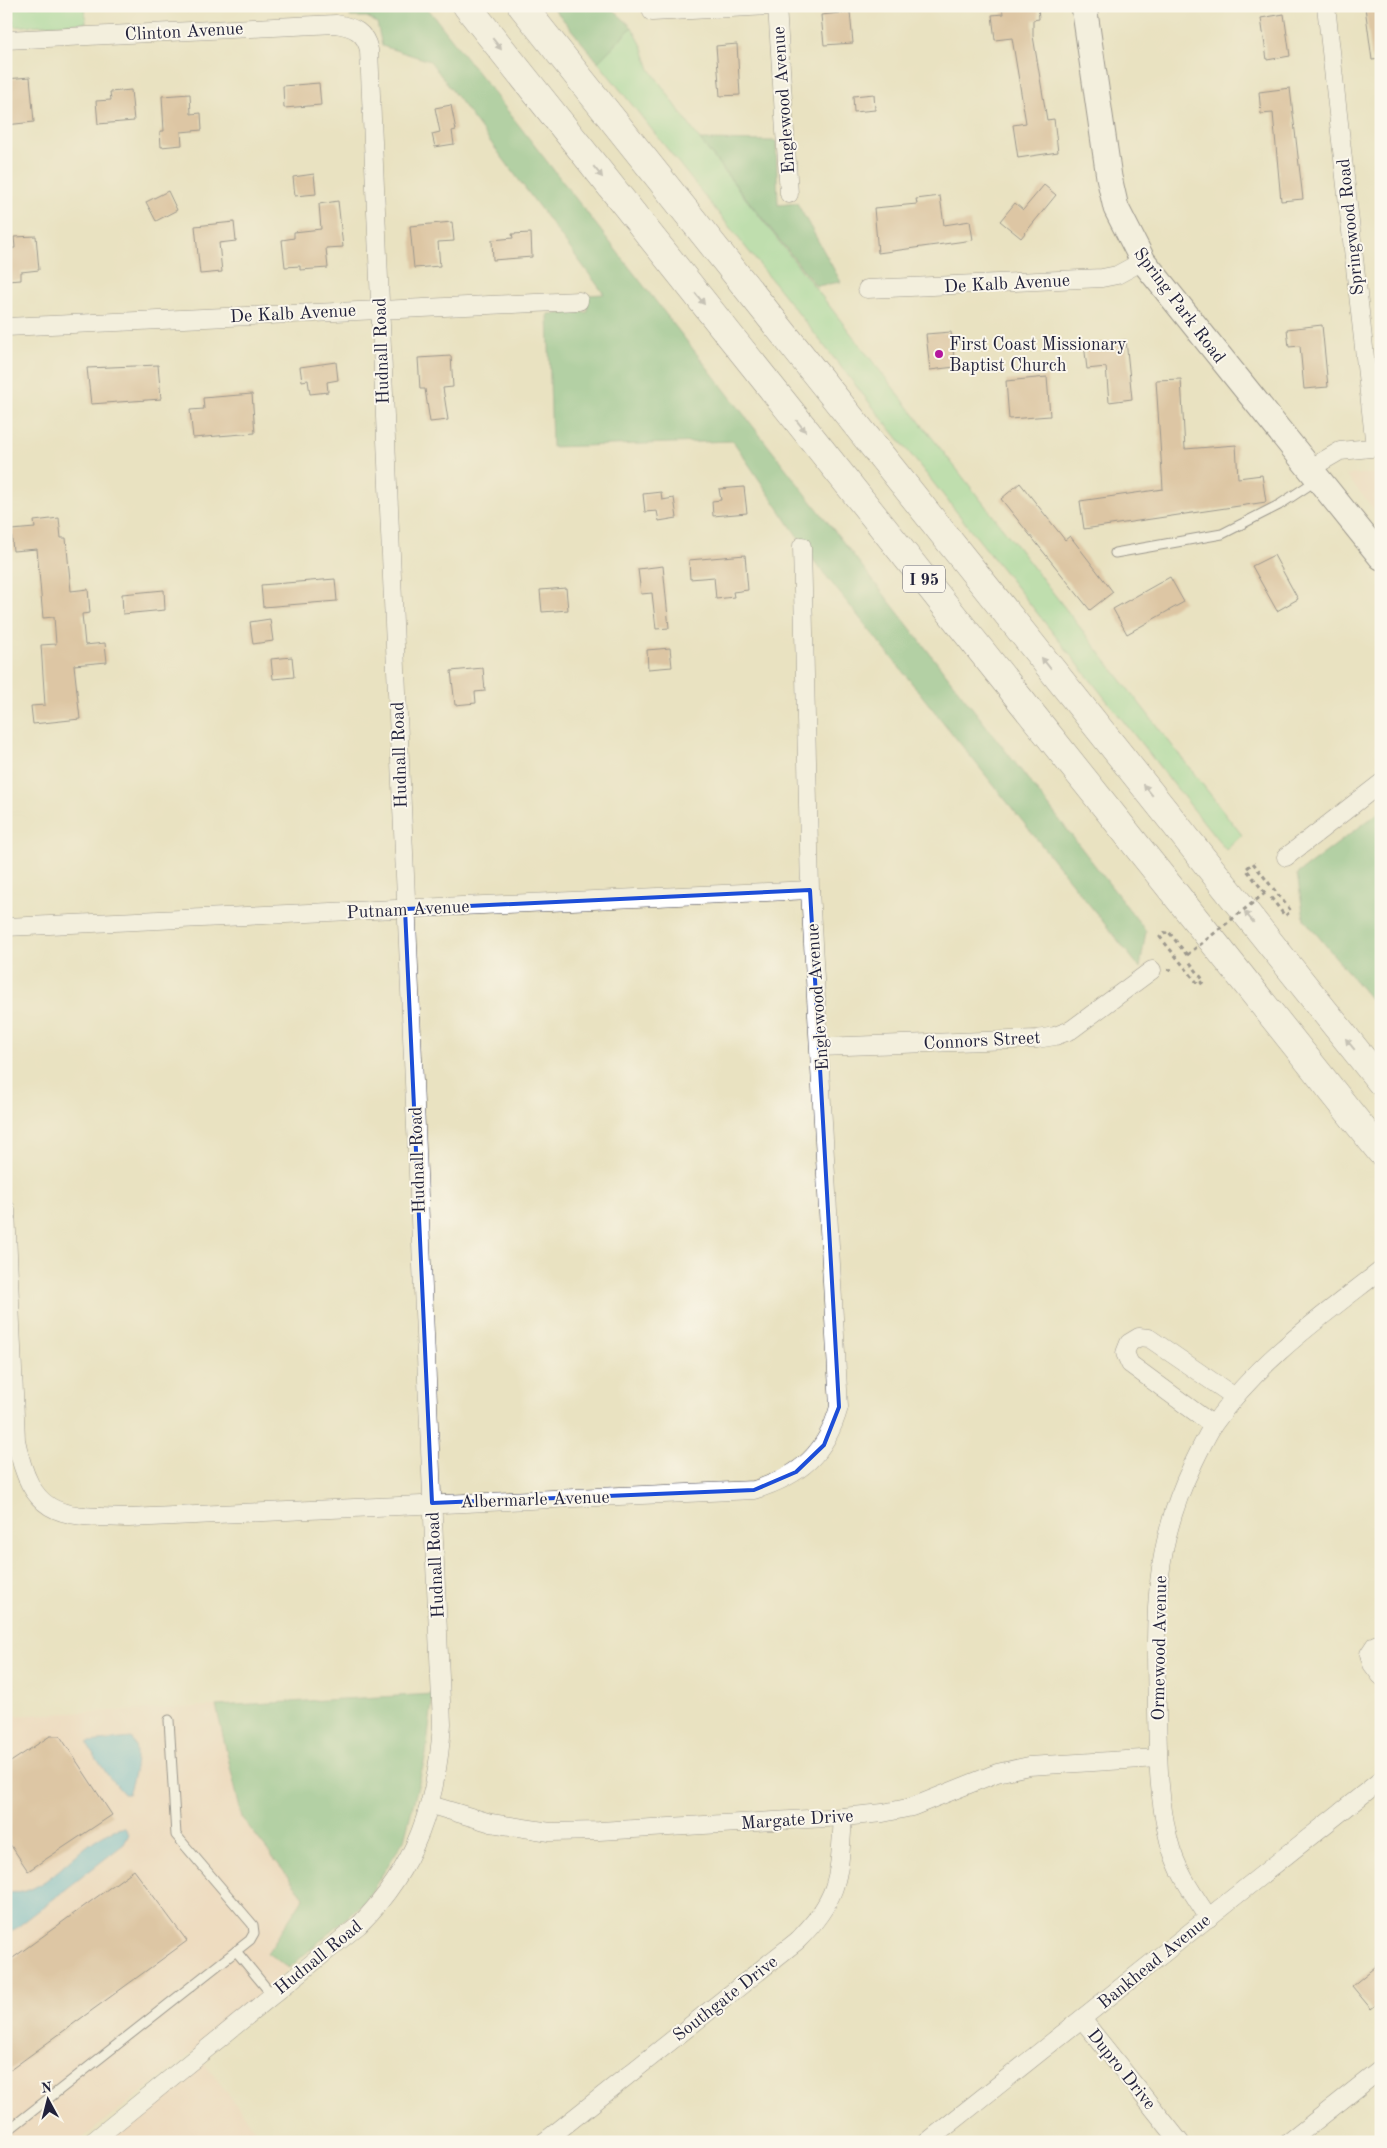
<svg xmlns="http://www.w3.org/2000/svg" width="1387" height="2148" font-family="'Old Standard TT',serif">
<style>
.built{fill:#f3d4bf}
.green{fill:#8cda98;stroke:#577e6a}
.forest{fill:#71ba80;stroke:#4a6e5e}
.water{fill:#5ab7d8;stroke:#3e6c8a}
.building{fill:#cfa581}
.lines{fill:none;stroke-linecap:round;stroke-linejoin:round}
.lane-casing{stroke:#403f4f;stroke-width:11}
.street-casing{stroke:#403f4f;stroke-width:19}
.secondary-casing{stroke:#403f4f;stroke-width:27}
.highway-casing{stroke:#403f4f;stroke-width:29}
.path{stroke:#403f4f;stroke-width:3;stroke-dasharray:4 4;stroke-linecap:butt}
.lane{stroke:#fff;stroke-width:9}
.street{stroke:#fff;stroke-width:18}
.secondary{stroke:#fff;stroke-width:25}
.highway{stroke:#fff;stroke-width:28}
.path-bridge{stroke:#403f4f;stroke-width:3;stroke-dasharray:4 4;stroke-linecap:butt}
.oneway{fill:#9c9ca7}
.marked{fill:none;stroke:#1d4ed8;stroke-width:4;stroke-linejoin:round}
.poi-dot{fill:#b5179e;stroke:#fbf7ec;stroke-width:2}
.labels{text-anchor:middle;stroke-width:4;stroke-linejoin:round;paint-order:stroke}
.shield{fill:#fbf7ec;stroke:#636270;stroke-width:1}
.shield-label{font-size:16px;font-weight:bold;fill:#22223b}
.street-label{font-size:18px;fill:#22223b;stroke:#fbf7ec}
.poi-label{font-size:18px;fill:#22223b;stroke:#fbf7ec;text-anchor:start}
</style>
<rect width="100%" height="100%" fill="#fbf7ec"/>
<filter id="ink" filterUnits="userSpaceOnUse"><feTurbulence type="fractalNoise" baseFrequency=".02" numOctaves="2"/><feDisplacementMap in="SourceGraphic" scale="10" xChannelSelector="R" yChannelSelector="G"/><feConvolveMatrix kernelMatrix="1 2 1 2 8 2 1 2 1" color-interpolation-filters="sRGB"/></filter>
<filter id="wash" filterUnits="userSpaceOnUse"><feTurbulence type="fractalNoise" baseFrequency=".0096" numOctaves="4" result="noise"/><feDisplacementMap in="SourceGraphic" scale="20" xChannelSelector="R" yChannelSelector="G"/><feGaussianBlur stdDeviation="1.12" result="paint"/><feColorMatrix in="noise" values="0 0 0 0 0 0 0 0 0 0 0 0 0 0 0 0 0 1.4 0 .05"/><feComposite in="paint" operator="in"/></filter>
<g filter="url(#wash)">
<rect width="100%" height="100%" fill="#e9e2c1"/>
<g class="built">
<polygon points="1381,473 1381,518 1346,475"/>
<polygon points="216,1706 241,1815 304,1897 267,1953 289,1968 239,2016 78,2142 6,2142 6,1716"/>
<polygon points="204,2063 265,2142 106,2142"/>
</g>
<g class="green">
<polygon points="6,6 85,6 86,23 6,27"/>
<polygon points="632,27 642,46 650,69 700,140 1242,835 1226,850 598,62"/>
</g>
<g class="forest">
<polygon points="352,6 426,6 1146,931 1140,968 814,561 733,441 552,447 548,314 588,312 587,295 604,294 430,61 382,46 377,23 367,17 350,17"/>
<polygon points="552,6 609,6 632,27 598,62"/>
<polygon points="700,140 776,141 778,205 797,203 841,282 816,286"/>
<polygon points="1378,813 1381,816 1381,1012 1304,919 1297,874"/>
<polygon points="433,1694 426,1755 404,1840 365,1902 289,1968 267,1953 304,1897 242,1818 216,1706"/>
</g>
<g class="water">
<path d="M132,1738C141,1752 133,1779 128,1794H124L109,1777L88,1746V1742Z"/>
<path d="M121,1828H125L129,1834L124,1844L6,1936V1893C11,1892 17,1893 22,1892C55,1885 85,1835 121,1828Z"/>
</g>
<g id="blocks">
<g class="building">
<polygon points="1002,6 1038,6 1039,19 1033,20 1033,36 1047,120 1054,119 1058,152 1018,158 1013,125 1026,123 1012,38 995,40 992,15 1003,14"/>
<polygon points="1381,6 1381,59 1372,60 1365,7"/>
<polygon points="850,12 853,43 824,45 821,15"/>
<polygon points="1284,14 1290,56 1267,60 1261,18"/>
<polygon points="737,44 740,95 720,96 716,46"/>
<polygon points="30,77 34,122 6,125 6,79"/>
<polygon points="319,83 321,105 284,108 283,86"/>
<polygon points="1290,88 1303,199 1281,201 1273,113 1261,114 1259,92"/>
<polygon points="131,90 134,121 98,124 96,101 111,100 110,92"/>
<polygon points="190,94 191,114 201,113 202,130 181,132 182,145 161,147 160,131 164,131 162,96"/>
<polygon points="874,94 875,110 854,112 853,96"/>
<polygon points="451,105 456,130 452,131 454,144 435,147 432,134 440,132 435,108"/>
<polygon points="314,174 316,194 295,196 293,177"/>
<polygon points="1044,185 1056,195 1021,238 1000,221 1015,203 1023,210"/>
<polygon points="168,191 177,210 156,221 146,202"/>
<polygon points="940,196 944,225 970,221 973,240 878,253 874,208 917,204 916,199"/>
<polygon points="338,201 343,247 326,248 328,268 300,270 300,266 285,267 282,240 294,238 294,232 321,229 319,204"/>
<polygon points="234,222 236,241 219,243 222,272 200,274 195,226"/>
<polygon points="452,222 454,241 438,242 440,266 414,268 410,226"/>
<polygon points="531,233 532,257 493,260 492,240 513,238 512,234"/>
<polygon points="36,236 39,270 21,272 21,280 6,281 6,249 15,248 14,237"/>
<polygon points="1322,325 1328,387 1304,389 1300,346 1289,347 1287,329"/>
<polygon points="951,332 955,367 930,370 926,334"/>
<polygon points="1126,340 1132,399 1109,402 1106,367 1087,369 1084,344"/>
<polygon points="451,356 453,387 443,388 448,420 430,422 425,389 420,389 418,358"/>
<polygon points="336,362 338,380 327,382 328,392 310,394 308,380 302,381 300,367"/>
<polygon points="158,365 161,399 91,404 87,368"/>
<polygon points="1047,377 1050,416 1009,419 1006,381"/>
<polygon points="1181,379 1185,449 1236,445 1238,478 1262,475 1266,502 1084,529 1080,501 1163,489 1156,380"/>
<polygon points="252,394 255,433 193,438 190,410 204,409 203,398"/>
<polygon points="1020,483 1065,540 1070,536 1113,592 1090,610 1001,499"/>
<polygon points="744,487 747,513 713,516 712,501 721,500 719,489"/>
<polygon points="661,492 662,500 674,498 677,518 659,521 657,511 645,512 643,494"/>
<polygon points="59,518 61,538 66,538 71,591 88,589 90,613 82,614 85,645 105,643 107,662 74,665 80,719 33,724 31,706 45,705 41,645 56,644 54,617 43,618 37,549 13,551 11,530 35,528 34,521"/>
<polygon points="745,555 748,590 733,592 734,597 716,599 714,577 690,579 689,560"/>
<polygon points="1274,555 1298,599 1277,611 1252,566"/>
<polygon points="663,566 669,628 656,629 652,593 641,594 638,569"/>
<polygon points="1170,577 1184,602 1127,634 1113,609"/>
<polygon points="335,579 337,601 263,607 261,585"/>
<polygon points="566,588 568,610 542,612 540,590"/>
<polygon points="164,590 165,610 123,614 122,594"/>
<polygon points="270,619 273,641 253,644 250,622"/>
<polygon points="670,648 672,667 648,669 647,650"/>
<polygon points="292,657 294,677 273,679 271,659"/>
<polygon points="483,668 485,691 475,692 476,703 455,705 451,671"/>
<polygon points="50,1736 60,1736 112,1815 28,1871 10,1844 6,1844 6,1765"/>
<polygon points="134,1870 187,1941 6,2073 6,1963"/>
<polygon points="1381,1962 1381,2001 1371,2009 1352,1986"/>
</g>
</g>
</g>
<g filter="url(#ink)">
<use href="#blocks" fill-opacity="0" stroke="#403f4f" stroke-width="1"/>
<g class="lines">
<g class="lane-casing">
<g id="lane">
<polyline points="1115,553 1222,534 1279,505 1317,480"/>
<polyline points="236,1951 272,1995"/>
<polyline points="6,2132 250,1940 254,1933 253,1925 176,1835 169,1720"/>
</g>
</g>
<g class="street-casing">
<g id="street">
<polyline points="777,6 789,194"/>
<polyline points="1326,6 1375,447"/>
<polyline points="652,12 772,6"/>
<path d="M6,40L336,24C354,27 365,32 369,50L442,1724C437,1803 416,1868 359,1925L92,2142"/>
<polyline points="867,289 1102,278 1117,275 1143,261"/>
<polyline points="6,327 579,301"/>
<polyline points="1309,469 1340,451 1381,447"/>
<polyline points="1286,857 1381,783"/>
<polyline points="6,927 810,890"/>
<polyline points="820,1047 1037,1039 1055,1036 1071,1030 1152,970"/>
<path d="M6,1209L16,1440C32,1519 59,1516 129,1518L754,1490C800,1476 826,1454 839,1407L810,890L802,546"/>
<polyline points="1213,1425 1130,1364 1125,1353 1129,1343 1139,1337 1149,1338 1235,1397"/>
<polyline points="1381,1643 1375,1645 1369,1654 1372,1664 1381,1676"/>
<polyline points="431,1805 491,1823 550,1832 599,1831 843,1817 883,1813 912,1807 997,1773 1029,1766 1158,1758"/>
<path d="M1209,1918C1193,1894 1176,1870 1169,1841C1158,1799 1158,1754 1157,1710C1155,1619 1152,1548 1193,1464C1200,1450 1206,1436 1214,1424C1257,1362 1321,1317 1380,1271L1381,1272"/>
<polyline points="1082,2019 1180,2142"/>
<path d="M544,2142L797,1941C841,1897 839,1875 843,1817"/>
<polyline points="927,2142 1381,1780"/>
<polyline points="1289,2142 1381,2069"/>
</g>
</g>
<g class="secondary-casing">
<polyline id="secondary" points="1084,6 1109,177 1116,208 1143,261 1381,557"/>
</g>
<g class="highway-casing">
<g id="highway">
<polyline points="467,6 1381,1152"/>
<polyline points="522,6 1381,1082"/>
</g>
</g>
<g class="path">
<polyline points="10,23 10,6"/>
<polyline points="1265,893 1246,869 1253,863 1291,911 1285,916 1269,895"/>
<polyline points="1187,955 1168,931 1160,937 1199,985 1204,981 1188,960"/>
<polyline points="1168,970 1175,969"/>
</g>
<use href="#lane" class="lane"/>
<use href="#street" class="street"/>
<use href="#secondary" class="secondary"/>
<use href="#highway" class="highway"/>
<polyline class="path-bridge" points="1187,955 1265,893"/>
</g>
<defs><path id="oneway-solid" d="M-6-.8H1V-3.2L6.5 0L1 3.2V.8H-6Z" transform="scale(1.25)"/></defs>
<g class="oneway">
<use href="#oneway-solid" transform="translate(497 44) rotate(52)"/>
<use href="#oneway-solid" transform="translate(598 172) rotate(51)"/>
<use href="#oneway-solid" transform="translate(700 299) rotate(51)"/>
<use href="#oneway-solid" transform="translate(801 426) rotate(51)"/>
<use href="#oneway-solid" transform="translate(1046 663) rotate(-129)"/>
<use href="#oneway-solid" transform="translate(1148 790) rotate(-129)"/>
<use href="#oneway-solid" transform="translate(1249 917) rotate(-129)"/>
<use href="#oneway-solid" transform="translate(1350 1044) rotate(-129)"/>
</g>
</g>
<path d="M0 0H1387V2148H0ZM810,890L839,1407L824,1445L796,1472L754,1490L432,1503L405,909Z" fill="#e9e2c1" fill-opacity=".55" fill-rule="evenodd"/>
<path class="marked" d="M810,890L839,1407L824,1445L796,1472L754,1490L432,1503L405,909Z"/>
<circle class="poi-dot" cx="939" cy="354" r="5"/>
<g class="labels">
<rect class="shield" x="903" y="565.5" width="42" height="27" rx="4"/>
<g class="shield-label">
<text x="924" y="585">I 95</text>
</g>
<g class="street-label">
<text transform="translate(184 31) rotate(-3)" y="6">Clinton Avenue</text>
<text transform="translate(783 100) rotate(-94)" y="6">Englewood Avenue</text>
<text transform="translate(1350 227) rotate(-96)" y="6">Springwood Road</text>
<text transform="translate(1007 283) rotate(-3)" y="6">De Kalb Avenue</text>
<text transform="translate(1180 305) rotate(53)" y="6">Spring Park Road</text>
<text transform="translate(293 313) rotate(-3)" y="6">De Kalb Avenue</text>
<text transform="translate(381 351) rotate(-92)" y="6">Hudnall Road</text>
<text transform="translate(399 755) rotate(-92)" y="6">Hudnall Road</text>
<text transform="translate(408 909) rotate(-3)" y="6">Putnam Avenue</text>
<text transform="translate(817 997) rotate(-94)" y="6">Englewood Avenue</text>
<text transform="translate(982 1040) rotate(-3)" y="6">Connors Street</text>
<text transform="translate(417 1160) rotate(-92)" y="6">Hudnall Road</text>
<text transform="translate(535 1499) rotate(-2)" y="6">Albermarle Avenue</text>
<text transform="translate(435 1565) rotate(-93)" y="6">Hudnall Road</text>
<text transform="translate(1159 1648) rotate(-89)" y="6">Ormewood Avenue</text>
<text transform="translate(797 1819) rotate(-4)" y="6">Margate Drive</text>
<text transform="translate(318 1957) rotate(-39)" y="6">Hudnall Road</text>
<text transform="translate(1154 1961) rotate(-39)" y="6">Bankhead Avenue</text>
<text transform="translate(725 1998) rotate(-38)" y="6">Southgate Drive</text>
<text transform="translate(1122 2069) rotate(51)" y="6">Dupro Drive</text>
</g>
<g class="poi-label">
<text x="949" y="350">First Coast Missionary<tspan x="949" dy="21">Baptist Church</tspan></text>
</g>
</g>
<rect width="1387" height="2148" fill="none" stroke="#fbf7ec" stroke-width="25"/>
<g transform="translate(48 2100) rotate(353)" stroke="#fbf7ec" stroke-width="4" paint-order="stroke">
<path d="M0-4L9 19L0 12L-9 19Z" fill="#22223b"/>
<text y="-8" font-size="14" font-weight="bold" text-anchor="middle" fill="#22223b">N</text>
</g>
</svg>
